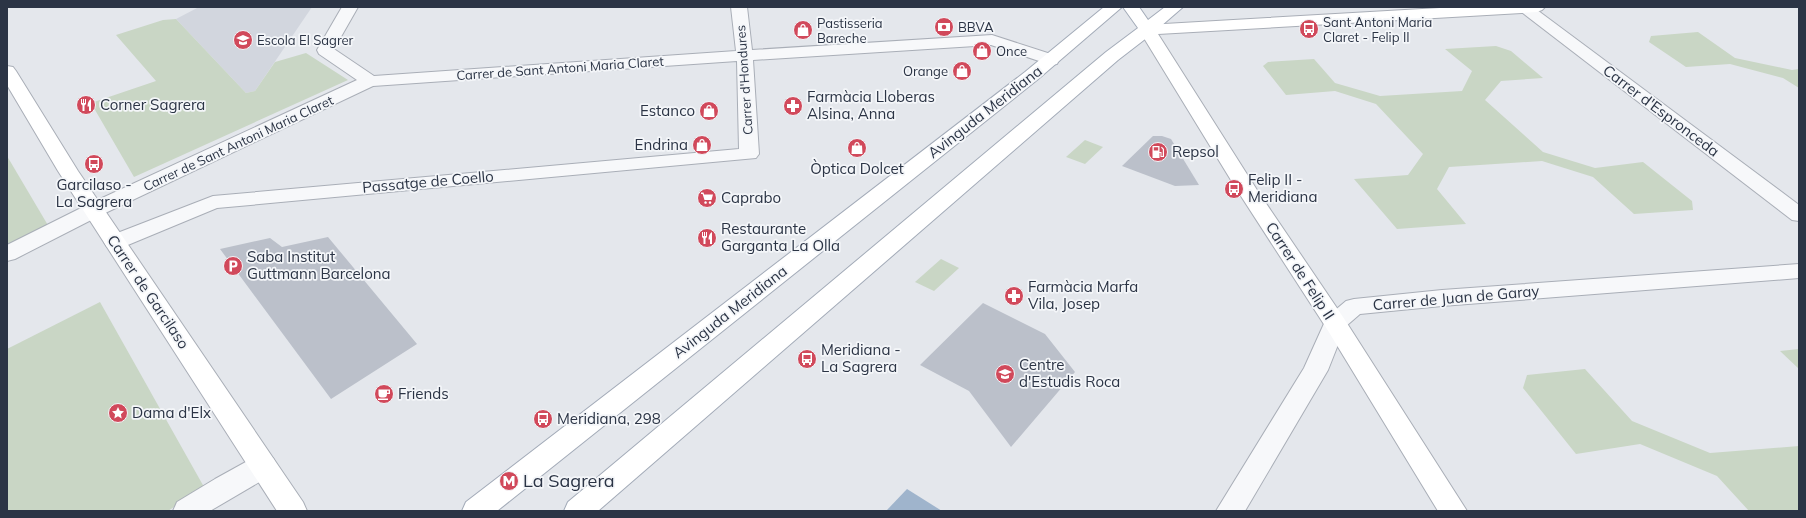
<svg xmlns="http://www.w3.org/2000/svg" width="1806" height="518" font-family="Mulish,sans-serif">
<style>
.built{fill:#d2d6de}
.green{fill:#c9d6c5}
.water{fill:#9fb4cc}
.building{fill:#bbc0ca}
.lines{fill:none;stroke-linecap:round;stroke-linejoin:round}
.street-casing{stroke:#a9aeb7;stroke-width:2}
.secondary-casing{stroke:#a9aeb7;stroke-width:2}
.primary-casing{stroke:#a3abb8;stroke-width:2}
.street{fill:#f7f8fa;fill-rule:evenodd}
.secondary{fill:#fff;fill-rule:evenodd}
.primary{fill:#fff;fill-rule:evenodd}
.labels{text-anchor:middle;stroke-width:3.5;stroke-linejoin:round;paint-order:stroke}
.far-poi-label{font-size:13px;fill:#2b3445;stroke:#f4f6f9;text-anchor:start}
.far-street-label{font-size:13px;fill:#2b3445;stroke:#f4f6f9}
.poi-label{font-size:15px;fill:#2b3445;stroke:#f4f6f9;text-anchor:start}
.street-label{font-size:15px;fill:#2b3445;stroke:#f4f6f9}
.near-poi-label{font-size:18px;fill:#2b3445;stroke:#f4f6f9;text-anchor:start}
</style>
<rect width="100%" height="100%" fill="#e4e7ec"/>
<polygon class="built" points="199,7 312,7 255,91 246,93 176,19"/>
<g class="green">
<polygon points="176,19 246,93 255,91 275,62 306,53 348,80 134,177 91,103 156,81 116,35 163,20"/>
<polygon points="1698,32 1735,58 1792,70 1799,69 1799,88 1783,78 1730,64 1686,67 1649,42 1651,36"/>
<polygon points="1496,46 1511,51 1543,78 1501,81 1485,100 1543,152 1595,168 1643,162 1692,201 1693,210 1634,214 1593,177 1542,161 1449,167 1437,189 1466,224 1397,229 1354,179 1408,175 1423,154 1376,104 1335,91 1286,95 1263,66 1268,62 1314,59 1335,83 1380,96 1462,91 1472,71 1445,49"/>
<polygon points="1085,140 1103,147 1085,164 1066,157"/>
<polygon points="7,156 49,227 7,246"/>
<polygon points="941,259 959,268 934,291 915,282"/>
<polygon points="100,302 204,487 168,511 7,511 7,349"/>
<polygon points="1799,349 1799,369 1780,351"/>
<polygon points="1585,369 1632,421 1710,453 1799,446 1799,511 1749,511 1717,476 1640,444 1576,454 1523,388 1527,375"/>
</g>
<polygon class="water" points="907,489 942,511 887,510"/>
<g class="building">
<polygon points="1153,136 1162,136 1171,139 1199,185 1175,186 1122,166"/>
<polygon points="328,237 417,344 331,399 220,249 270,238 282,247"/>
<polygon points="983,303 1045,334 1075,372 1011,447 969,391 920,365"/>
</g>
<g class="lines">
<g class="street-casing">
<g id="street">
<polygon points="342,7 358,7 334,49 374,76 736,51 731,7 747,7 752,50 992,35 1057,56 1059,60 1057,64 1051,65 991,45 753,60 759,154 756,158 217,208 123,247 115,249 107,247 104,242 107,237 213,196 739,149 737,61 373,86 101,215 15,259 7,261 7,245 87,205 357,80 319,54 317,50"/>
<polygon points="1515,7 1533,7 1799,205 1799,221 1792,220"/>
<polygon points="1799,264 1799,278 1442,306 1360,314 1345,327 1328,370 1245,511 1216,511 1304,368 1327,317 1346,301 1354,299 1442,290"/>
<polygon points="263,455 273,458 277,466 273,474 210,511 173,511 177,502 215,479 253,458"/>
</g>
</g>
<g class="secondary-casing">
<g id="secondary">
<polygon points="1457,7 1545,7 1542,10 1537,12 1158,34 1257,190 1343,317 1467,511 1438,511 1327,329 1237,190 1139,30 1141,27 1147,25"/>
<polygon points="7,66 13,67 16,71 78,171 303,502 307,511 277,511 58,171 7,85"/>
</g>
</g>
<g class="primary-casing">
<g id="primary">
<polygon points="1104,7 1122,7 1037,80 497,511 462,511 466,502 1025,72"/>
<polygon points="1123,7 1139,7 1148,20 1165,7 1183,7 1153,33 1118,60 598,511 564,511 568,502 1106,52 1138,28"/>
</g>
</g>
<use href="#street" class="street"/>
<use href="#secondary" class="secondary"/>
<use href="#primary" class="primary"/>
</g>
<defs>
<g id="bank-disc" transform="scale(1)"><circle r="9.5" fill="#d1495b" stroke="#f4f6f9"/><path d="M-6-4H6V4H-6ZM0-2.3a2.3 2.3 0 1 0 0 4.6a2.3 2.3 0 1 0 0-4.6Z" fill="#fff"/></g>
<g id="bus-disc" transform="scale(1)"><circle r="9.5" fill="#d1495b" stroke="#f4f6f9"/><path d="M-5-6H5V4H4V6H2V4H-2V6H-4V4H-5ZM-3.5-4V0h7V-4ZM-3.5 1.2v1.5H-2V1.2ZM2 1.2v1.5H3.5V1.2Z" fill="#fff"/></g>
<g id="shop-disc" transform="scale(1)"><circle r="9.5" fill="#d1495b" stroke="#f4f6f9"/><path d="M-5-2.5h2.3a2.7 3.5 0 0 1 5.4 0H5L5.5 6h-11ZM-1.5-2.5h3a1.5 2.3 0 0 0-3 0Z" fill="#fff"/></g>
<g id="school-disc" transform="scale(1)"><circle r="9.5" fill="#d1495b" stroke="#f4f6f9"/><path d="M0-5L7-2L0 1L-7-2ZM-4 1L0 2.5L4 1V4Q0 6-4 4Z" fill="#fff"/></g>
<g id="restaurant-disc" transform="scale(1)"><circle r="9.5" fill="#d1495b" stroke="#f4f6f9"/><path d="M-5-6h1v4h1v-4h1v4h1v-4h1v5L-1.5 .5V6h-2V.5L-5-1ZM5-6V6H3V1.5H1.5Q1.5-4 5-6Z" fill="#fff"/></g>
<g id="pharmacy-disc" transform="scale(1)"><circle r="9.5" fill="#d1495b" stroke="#f4f6f9"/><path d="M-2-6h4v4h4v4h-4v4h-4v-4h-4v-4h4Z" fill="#fff"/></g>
<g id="fuel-disc" transform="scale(1)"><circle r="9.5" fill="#d1495b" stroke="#f4f6f9"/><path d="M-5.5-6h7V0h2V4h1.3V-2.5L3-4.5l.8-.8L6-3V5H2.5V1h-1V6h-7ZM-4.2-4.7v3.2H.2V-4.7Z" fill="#fff"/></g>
<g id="supermarket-disc" transform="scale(1)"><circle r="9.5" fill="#d1495b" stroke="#f4f6f9"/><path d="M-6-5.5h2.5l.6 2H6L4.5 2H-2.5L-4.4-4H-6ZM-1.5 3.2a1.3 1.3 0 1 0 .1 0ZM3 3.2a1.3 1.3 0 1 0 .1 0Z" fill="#fff"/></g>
<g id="parking-disc" transform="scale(1)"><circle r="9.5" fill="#d1495b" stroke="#f4f6f9"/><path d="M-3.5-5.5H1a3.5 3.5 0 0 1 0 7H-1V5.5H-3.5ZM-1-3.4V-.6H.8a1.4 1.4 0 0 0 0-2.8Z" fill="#fff"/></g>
<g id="cafe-disc" transform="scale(1)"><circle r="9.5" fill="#d1495b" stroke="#f4f6f9"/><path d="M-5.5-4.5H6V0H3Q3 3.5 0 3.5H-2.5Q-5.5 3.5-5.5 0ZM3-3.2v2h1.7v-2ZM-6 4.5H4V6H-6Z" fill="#fff"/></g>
<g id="sight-disc" transform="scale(1)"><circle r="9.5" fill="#d1495b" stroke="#f4f6f9"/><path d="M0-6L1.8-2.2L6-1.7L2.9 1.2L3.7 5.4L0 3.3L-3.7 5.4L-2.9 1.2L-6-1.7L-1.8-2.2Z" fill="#fff"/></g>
<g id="metro-disc" transform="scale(1)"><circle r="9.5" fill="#d1495b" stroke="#f4f6f9"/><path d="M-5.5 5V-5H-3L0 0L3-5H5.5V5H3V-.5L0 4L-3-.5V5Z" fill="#fff"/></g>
</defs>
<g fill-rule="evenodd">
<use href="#bank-disc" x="944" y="27"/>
<use href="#bus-disc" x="1309" y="29"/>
<use href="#shop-disc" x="803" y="30"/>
<use href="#school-disc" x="243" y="40"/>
<use href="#shop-disc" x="982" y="51"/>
<use href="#shop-disc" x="962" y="71"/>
<use href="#restaurant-disc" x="86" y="105"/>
<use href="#pharmacy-disc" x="793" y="106"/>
<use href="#shop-disc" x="709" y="111"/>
<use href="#shop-disc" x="702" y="145"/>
<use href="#shop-disc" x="857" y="148"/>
<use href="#fuel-disc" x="1158" y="152"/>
<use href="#bus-disc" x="94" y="164"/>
<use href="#bus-disc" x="1234" y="189"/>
<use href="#supermarket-disc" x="707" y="198"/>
<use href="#restaurant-disc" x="707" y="238"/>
<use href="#parking-disc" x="233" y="266"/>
<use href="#pharmacy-disc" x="1014" y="296"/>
<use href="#bus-disc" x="807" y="359"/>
<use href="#school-disc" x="1005" y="374"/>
<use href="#cafe-disc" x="384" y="394"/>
<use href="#sight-disc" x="118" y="413"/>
<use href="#bus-disc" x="543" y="419"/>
<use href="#metro-disc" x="509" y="481"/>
</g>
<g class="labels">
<g class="far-poi-label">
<text x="1323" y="27">Sant Antoni Maria<tspan x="1323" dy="15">Claret - Felip II</tspan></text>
<text x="817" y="28">Pastisseria<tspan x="817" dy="15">Bareche</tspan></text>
<text x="958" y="32">BBVA</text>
<text x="257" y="45">Escola El Sagrer</text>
<text x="996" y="56">Once</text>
<text x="948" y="76" text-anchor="end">Orange</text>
</g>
<g class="far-street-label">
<text transform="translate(560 68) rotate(-4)" y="5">Carrer de Sant Antoni Maria Claret</text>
<text transform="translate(744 80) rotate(-94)" y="5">Carrer d'Hondures</text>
<text transform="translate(238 143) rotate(-25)" y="5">Carrer de Sant Antoni Maria Claret</text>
</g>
<g class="poi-label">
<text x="807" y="102">Farmàcia Lloberas<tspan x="807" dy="17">Alsina, Anna</tspan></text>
<text x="100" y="110">Corner Sagrera</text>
<text x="695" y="116" text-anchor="end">Estanco</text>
<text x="688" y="150" text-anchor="end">Endrina</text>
<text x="1172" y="157">Repsol</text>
<text x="857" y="174" text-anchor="middle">Òptica Dolcet</text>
<text x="1248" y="185">Felip II -<tspan x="1248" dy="17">Meridiana</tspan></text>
<text x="94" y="190" text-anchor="middle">Garcilaso -<tspan x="94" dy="17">La Sagrera</tspan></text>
<text x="721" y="203">Caprabo</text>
<text x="721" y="234">Restaurante<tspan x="721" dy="17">Garganta La Olla</tspan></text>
<text x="247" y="262">Saba Institut<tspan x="247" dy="17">Guttmann Barcelona</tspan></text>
<text x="1028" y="292">Farmàcia Marfa<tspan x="1028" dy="17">Vila, Josep</tspan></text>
<text x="821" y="355">Meridiana -<tspan x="821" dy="17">La Sagrera</tspan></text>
<text x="1019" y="370">Centre<tspan x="1019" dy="17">d'Estudis Roca</tspan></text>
<text x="398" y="399">Friends</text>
<text x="132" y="418">Dama d'Elx</text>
<text x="557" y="424">Meridiana, 298</text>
</g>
<g class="street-label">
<text transform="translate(1661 111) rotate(37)" y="5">Carrer d'Espronceda</text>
<text transform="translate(985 112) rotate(-38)" y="5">Avinguda Meridiana</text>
<text transform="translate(428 182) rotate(-5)" y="5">Passatge de Coello</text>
<text transform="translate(1300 271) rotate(57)" y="5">Carrer de Felip II</text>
<text transform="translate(148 292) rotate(56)" y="5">Carrer de Garcilaso</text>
<text transform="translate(1456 298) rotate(-5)" y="5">Carrer de Juan de Garay</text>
<text transform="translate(730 312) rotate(-38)" y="5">Avinguda Meridiana</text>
</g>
<g class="near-poi-label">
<text x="523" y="487">La Sagrera</text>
</g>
</g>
<rect width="1806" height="518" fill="none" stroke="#2b3445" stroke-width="16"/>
</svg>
